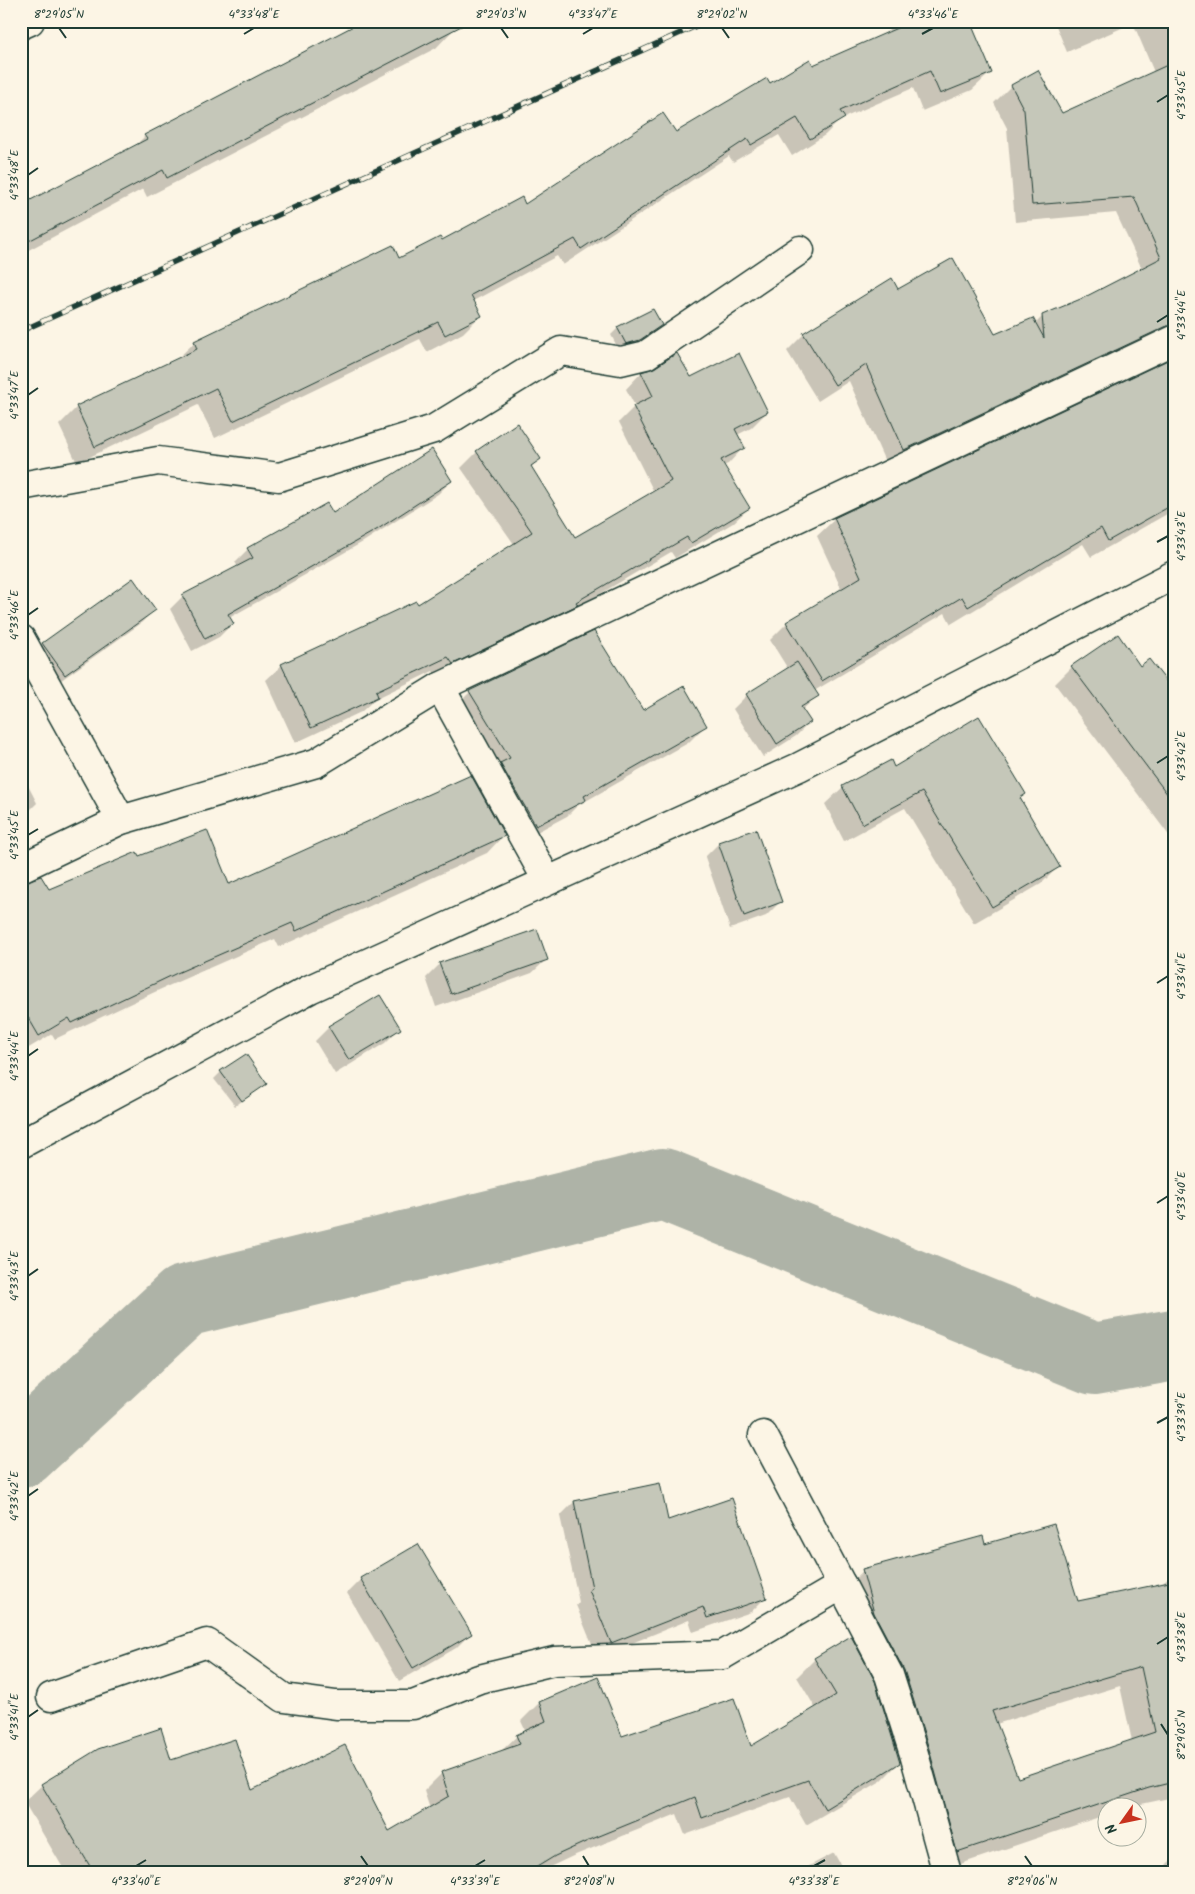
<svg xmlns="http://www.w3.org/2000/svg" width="1195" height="1894" font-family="Kalam,sans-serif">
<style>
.shadow{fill:#0003;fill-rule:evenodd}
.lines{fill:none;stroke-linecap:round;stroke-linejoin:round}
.river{stroke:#aeb3a7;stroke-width:72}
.building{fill:#c5c7b9;stroke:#1f3d34;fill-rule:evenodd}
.street-casing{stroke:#1f3d34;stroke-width:31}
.highway-casing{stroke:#1f3d34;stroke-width:31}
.street{stroke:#fcf5e5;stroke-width:28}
.highway{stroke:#fcf5e5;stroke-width:28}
.rail-casing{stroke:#1f3d34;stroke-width:5.5}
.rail{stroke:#fcf5e5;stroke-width:4;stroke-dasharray:11;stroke-linecap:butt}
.ticks{fill:none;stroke:#1f3d34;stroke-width:2}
.neatline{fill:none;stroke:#1f3d34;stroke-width:2}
.ticks-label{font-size:12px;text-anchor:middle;fill:#1f3d34}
</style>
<rect width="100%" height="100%" fill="#fcf5e5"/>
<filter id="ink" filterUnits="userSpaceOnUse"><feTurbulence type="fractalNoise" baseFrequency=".02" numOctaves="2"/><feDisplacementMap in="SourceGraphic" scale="10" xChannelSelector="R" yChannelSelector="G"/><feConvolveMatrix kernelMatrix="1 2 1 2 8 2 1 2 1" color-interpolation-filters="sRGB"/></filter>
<g filter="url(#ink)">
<g class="shadow">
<polygon points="894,21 968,21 990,73 972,90 922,111 913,88 841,119 825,135 792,156 779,135 733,162 729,156 563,265 557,256 473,301 480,316 463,333 427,352 420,339 215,438 198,405 77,463 59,425 77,407 177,359 194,343 392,246 399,260 525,206 675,134 770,84 890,33 887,28"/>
<polygon points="1054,21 1174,21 1174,510 1091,557 1083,544 951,624 945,613 814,691 817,696 802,710 810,722 796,736 763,757 733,709 747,695 788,669 770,640 787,623 842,590 817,536 835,519 1173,359 1171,350 887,466 849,381 818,401 787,351 804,334 898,291 995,335 1035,324 1043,316 1084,300 1142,269 1116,213 1015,222 1007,128 994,103 1011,86 1038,72 1061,115 1154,72 1133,23 1067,52"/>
<polygon points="455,28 436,48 147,197 143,189 21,254 21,207 134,147 145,136"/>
<polygon points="661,325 654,332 631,347 619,350 611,335 618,328"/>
<polygon points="655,369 690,379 767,412 751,428 737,435 743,448 728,464 723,466 749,508 733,523 675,558 671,552 569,612 437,678 433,671 375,699 361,712 295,743 266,680 282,665 417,605 514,544 461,468 477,452 516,425 540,459 530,468 574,538 654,492 619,422 635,406 626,389 641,373"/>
<polygon points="451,481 438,494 363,542 229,618 232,624 219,637 192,651 170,609 183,596 238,567 235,562 248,549 332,514"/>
<polygon points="154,610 140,624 50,688 29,658 43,644"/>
<polygon points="1118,636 1139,668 1163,679 1174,672 1174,842 1055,684 1072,667"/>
<polygon points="470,692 642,711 705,726 688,743 577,806 567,816 518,842 453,709"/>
<polygon points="894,769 1024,794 1019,800 1059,866 1041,884 974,923 905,808 844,841 825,804 843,787"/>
<polygon points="21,772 37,803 30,810 21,814"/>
<polygon points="503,836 487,853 279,947 275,939 159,990 55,1039 52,1034 22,1052 21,1050 21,885 49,891 138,858 228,886"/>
<polygon points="719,843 780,902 766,916 730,929 705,857"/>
<polygon points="547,959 532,973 436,1007 426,978 440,964"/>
<polygon points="329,1027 399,1029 385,1043 335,1074 315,1041"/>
<polygon points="221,1072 265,1083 258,1090 235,1106 214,1079"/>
<polygon points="659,1485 667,1521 765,1598 751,1612 693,1632 689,1620 597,1657 576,1605 579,1602 560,1516 574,1502"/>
<path d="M984,1546L1077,1603L1161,1585L1174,1573V1797L1132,1806H1108V1814L937,1872L884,1691L842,1591L863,1571ZM1120,1686L1132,1741L1017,1780L996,1724Z"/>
<polygon points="361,1579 470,1634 456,1648 399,1681 347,1593"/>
<polygon points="815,1659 899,1763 881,1781 806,1825 790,1797 685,1835 677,1814 573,1856 537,1873 66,1873 24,1802 42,1785 170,1761 252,1792 388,1833 430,1809 424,1791 442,1773 499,1753 517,1736 526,1732 521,1721 539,1703 598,1679 622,1738 751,1748 816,1709 797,1677"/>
<polygon points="834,1853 845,1873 796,1873"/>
<polygon points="1174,1857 1174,1873 1168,1873 1166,1865"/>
</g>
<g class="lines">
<polyline class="river" points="21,1452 184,1301 663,1184 1094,1359 1174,1345"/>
</g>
<g class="building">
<polygon points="363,21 471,21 167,178 163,170 21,245 21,205 147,139 144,135"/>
<polygon points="913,21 970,21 992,73 940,94 930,71 840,111 845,118 810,139 797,118 751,145 747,139 581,249 575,239 471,295 482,316 445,335 438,322 233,421 216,388 95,447 76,406 197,349 194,341 393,245 399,258 440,237 442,240 522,197 525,204 663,113 676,132 767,78 770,83 810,59 813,65"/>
<polygon points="1174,62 1174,325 1167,326 904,450 866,365 835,385 803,333 892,278 898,289 953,258 995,334 1033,318 1044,338 1042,315 1083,298 1161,258 1134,197 1032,205 1024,110 1011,85 1038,70 1062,113"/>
<polygon points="653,309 662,325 640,340 626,344 617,327"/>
<polygon points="677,353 691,377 739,353 768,412 735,429 745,448 721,460 750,508 691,543 687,537 576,602 578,605 453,664 448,657 376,691 378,697 311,728 281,664 416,601 418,604 532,532 476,451 517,423 541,459 531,466 575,537 671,481 633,406 653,396 641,372 654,368"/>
<polygon points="1174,357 1174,504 1108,541 1101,528 968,607 962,597 822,681 786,622 861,577 834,518"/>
<polygon points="432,449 452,481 378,529 228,614 234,624 205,639 182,595 253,558 247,548 327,503 333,513"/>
<polygon points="133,578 156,610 65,675 42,643"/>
<polygon points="594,631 643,710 684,686 707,726 584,796 586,800 536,826 500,763 510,758 469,691"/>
<polygon points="1118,634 1140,666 1149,659 1174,691 1174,803 1071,666"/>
<polygon points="797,662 819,696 801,707 811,722 777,744 746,694"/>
<polygon points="979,716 1026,794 1020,798 1060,867 992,907 922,792 862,824 842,786 891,760 894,767"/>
<polygon points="471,775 505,836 296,931 292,923 177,973 72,1023 69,1018 39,1036 21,1005 21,883 41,876 49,889 137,852 139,856 207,830 229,884"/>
<polygon points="756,829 782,902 744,916 718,842"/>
<polygon points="537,929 548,960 451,994 439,963"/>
<polygon points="380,995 401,1029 349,1060 328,1026"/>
<polygon points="246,1054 267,1084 242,1101 220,1071"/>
<polygon points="660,1483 668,1520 732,1498 767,1598 707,1618 703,1607 611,1643 589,1590 592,1588 574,1501"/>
<path d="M1054,1524L1078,1601L1174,1581V1782L1149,1788L957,1852L929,1749L904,1670L874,1613L862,1569L983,1536L985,1544ZM1141,1667L1155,1732L1018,1778L992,1711Z"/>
<polygon points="418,1544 472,1634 413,1668 360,1578"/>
<polygon points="851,1636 875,1681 900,1763 825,1809 808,1780 702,1818 695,1797 592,1839 555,1856 527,1873 94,1873 41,1784 98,1749 161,1728 171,1760 235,1739 252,1790 345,1745 389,1831 449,1796 441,1772 520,1744 516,1735 546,1721 539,1702 598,1677 622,1736 734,1698 751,1746 836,1695 814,1658"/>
</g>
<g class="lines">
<g class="street-casing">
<g id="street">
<polyline points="21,486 158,461 279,477 434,429 561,351 621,361 646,355 800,250"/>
<polyline points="21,639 121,820"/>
<polyline points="440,687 547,880"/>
<polyline points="21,868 121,820 316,763 440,687 1174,340"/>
<polyline points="21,1144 310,989 799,767 1174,575"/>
<polyline points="763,1435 889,1675 914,1754 947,1873"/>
<polyline points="51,1697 207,1643 284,1698 336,1705 413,1705 479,1679 554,1661 723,1655 842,1585"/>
</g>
</g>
<g class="highway-casing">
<polyline id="highway" points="21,25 30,21"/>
</g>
<use href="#street" class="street"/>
<use href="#highway" class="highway"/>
<g class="rail-casing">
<polyline id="rail" points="21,331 707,21"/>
</g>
<use href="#rail" class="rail"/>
</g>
</g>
<path class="ticks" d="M59,28L66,38M501,28L508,38M722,28L729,38M244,34L254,28M583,34L593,28M922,34L933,28M1157,102L1168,95M28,175L38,168M1157,322L1168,315M28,395L38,388M1157,542L1168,536M28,615L38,608M1157,763L1168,756M28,835L38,829M1157,983L1168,976M28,1056L38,1049M1157,1203L1168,1196M28,1276L38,1269M1157,1423L1168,1417M28,1496L38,1489M1157,1644L1168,1637M28,1717L38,1710M1161,1724L1168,1735M361,1856L368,1866M583,1856L589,1866M1025,1856L1032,1866M136,1866L146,1860M475,1866L485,1860M814,1866L825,1860"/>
<rect width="1195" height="1894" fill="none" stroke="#fcf5e5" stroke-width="55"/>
<g transform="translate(1122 1822) rotate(237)"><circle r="24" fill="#fcf5e5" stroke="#a4ab9e"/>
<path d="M0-4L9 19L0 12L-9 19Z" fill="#c8321e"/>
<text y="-8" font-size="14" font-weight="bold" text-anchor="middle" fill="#1f3d34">N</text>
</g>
<rect x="28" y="28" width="1140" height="1838" class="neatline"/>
<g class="ticks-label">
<text x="59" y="18">8°29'05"N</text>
<text x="254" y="18">4°33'48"E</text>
<text x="501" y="18">8°29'03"N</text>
<text x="593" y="18">4°33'47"E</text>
<text x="722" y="18">8°29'02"N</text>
<text x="933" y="18">4°33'46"E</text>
<text transform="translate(1181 95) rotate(-90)" y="4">4°33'45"E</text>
<text transform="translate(14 175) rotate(-90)" y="4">4°33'48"E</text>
<text transform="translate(1181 315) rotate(-90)" y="4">4°33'44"E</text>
<text transform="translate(14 395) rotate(-90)" y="4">4°33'47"E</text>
<text transform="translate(1181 536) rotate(-90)" y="4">4°33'43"E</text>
<text transform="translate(14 615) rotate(-90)" y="4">4°33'46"E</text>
<text transform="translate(1181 756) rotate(-90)" y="4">4°33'42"E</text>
<text transform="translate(14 835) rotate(-90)" y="4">4°33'45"E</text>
<text transform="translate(1181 976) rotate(-90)" y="4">4°33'41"E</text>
<text transform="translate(14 1056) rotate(-90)" y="4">4°33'44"E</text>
<text transform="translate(1181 1196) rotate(-90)" y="4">4°33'40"E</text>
<text transform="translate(14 1276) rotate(-90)" y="4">4°33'43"E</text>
<text transform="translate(1181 1417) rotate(-90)" y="4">4°33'39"E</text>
<text transform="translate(14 1496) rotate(-90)" y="4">4°33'42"E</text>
<text transform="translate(1181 1637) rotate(-90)" y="4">4°33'38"E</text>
<text transform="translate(14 1717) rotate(-90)" y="4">4°33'41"E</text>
<text transform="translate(1181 1735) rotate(-90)" y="4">8°29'05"N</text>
<text x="136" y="1885">4°33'40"E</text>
<text x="368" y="1885">8°29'09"N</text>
<text x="475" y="1885">4°33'39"E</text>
<text x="589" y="1885">8°29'08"N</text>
<text x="814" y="1885">4°33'38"E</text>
<text x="1032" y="1885">8°29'06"N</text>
</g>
</svg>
